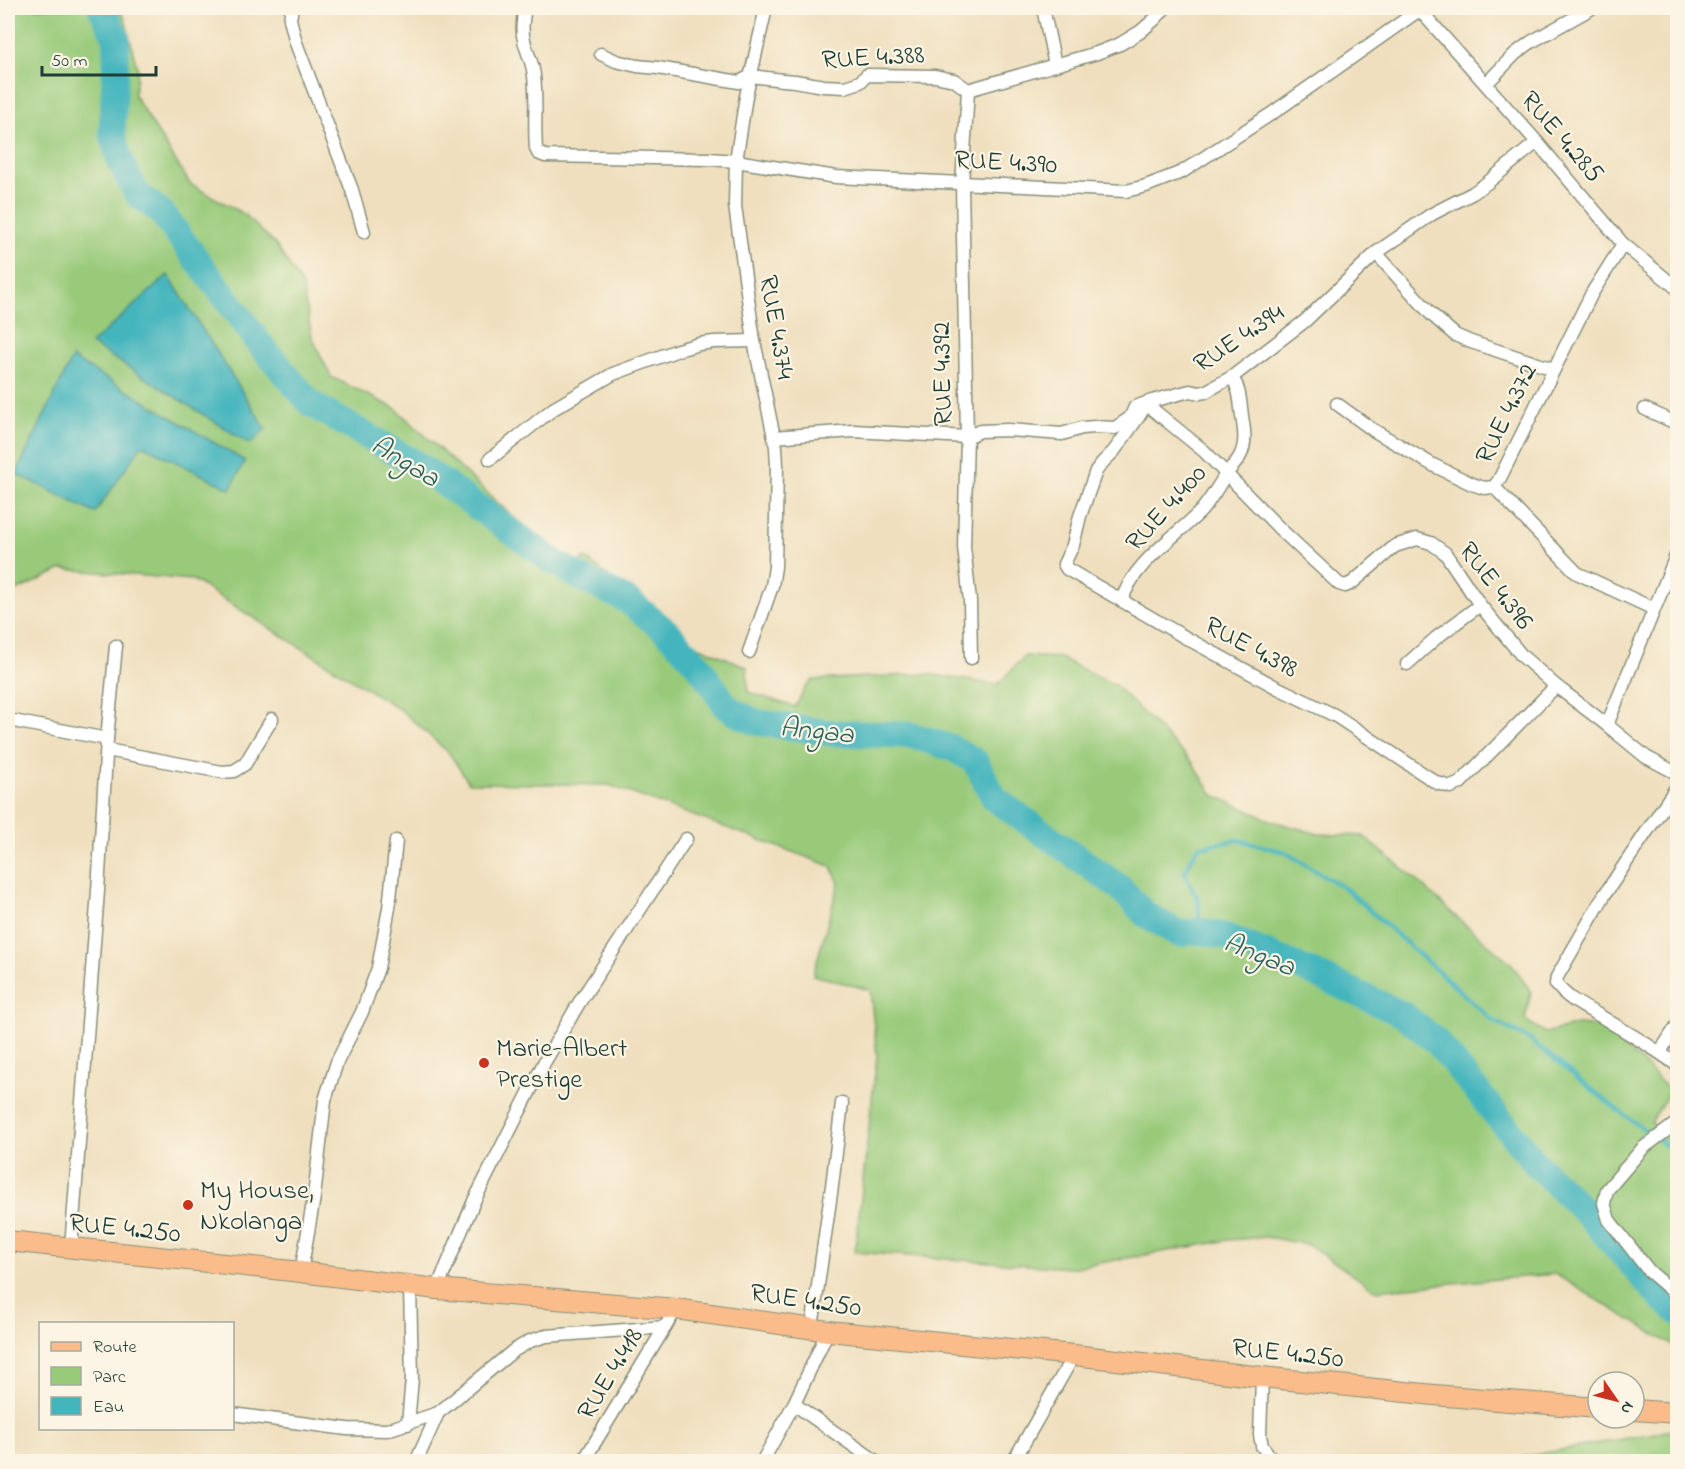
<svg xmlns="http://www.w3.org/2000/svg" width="1685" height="1469" font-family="'Indie Flower',sans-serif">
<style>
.green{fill:#99ca7a;stroke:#5c8457;stroke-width:1.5;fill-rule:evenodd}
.water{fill:#45b5bd;stroke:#327978;stroke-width:1.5}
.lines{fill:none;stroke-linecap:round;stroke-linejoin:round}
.stream{stroke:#45b5bd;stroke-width:4.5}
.river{stroke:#45b5bd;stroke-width:27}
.street-casing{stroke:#878e79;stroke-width:15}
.primary-casing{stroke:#878e79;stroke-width:22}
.street{stroke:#fff;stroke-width:12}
.primary{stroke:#f9bc8a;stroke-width:20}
.poi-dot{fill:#c8321e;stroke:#fcf5e5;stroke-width:2}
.labels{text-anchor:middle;stroke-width:4.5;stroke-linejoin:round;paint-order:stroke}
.street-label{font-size:27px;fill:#1f3d34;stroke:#fcf5e5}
.poi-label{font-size:27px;fill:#1f3d34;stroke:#fcf5e5;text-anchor:start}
.water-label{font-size:28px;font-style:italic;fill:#2a615d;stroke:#fcf5e5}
</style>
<rect width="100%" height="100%" fill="#fcf5e5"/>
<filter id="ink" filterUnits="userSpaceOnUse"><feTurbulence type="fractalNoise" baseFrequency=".0167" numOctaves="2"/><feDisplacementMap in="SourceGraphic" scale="12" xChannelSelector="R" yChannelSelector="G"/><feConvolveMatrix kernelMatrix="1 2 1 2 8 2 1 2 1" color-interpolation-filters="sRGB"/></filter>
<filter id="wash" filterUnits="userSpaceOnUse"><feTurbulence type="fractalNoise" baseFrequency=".008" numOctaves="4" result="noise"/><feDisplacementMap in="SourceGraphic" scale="24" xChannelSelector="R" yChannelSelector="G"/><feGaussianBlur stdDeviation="1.35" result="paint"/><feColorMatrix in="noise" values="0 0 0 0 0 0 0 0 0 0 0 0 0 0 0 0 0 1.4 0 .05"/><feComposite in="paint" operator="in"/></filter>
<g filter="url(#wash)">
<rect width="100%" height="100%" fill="#efdfbe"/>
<g class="green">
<path d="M8,8H119L125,19L138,70L134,95L190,184L244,214L275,244L302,285L312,337L331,377L396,409L571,570L585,558L631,594L675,636L747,667L748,692L795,707L806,687L813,680L928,674L997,685L1025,656L1060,658L1115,685L1192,762L1213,795L1272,821L1318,834L1363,836L1414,878L1463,923L1511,963L1531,992L1525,1020L1545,1033L1577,1025L1603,1027L1646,1066L1670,1091L1651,1122L1677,1148V1348L1555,1274L1375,1290L1309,1245L1267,1237L1229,1240L1071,1268L855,1252L877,1055L870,990L813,975L839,883L831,866L609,785L469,783L449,753L401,710L193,580L62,569L8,595ZM142,445L245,462L229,488Z"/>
<polygon points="1677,1429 1677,1461 1525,1462 1523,1457"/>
</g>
<g class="water">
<polygon points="168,275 266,429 250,444 91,344"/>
<polygon points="72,358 245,461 230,489 142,445 95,513 16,474"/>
</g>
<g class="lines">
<polyline class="stream" points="1199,931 1199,901 1184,873 1198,847 1238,840 1285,852 1346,889 1492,1020 1529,1039 1615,1108 1678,1154"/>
<polyline class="river" points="101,8 117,39 112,134 121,163 137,194 161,212 264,349 311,404 420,466 550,559 581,578 627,600 667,632 699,666 726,706 736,713 756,722 832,733 911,735 952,748 975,761 995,799 1119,887 1145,914 1179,934 1199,931 1225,936 1311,972 1404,1015 1437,1042 1536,1164 1591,1218 1662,1299 1678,1312"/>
</g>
</g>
<g filter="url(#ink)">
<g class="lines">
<g class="street-casing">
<g id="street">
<polyline points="292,8 290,19 296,43 352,190 364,232"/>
<path d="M525,8C523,18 521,30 524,40C527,54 533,62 534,76C537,100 534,124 536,148L538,153L545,156L709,159L736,161L836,177L1126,191L1146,186L1182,172L1274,112L1422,8"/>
<polyline points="1043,8 1055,65"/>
<polyline points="1418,8 1537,142 1623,244 1678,289"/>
<polyline points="601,54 616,61 637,66 658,68 739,82 751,76 783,80 795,81 824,86 845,87 860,82 867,75 935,76 954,80 968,90 1097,53 1120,44 1140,32 1155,19 1165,8"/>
<polyline points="1486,84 1515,54 1531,42 1592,8"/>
<polyline points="968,90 962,184 967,437 964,547 970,601 971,658"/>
<polyline points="1623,244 1592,293 1499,480 1494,487 1577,573 1654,609"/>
<polyline points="1376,253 1431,314 1455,335 1471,342 1553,369"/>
<polyline points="1337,404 1373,430 1433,465 1472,484 1484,488 1494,487"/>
<polyline points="1645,409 1678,424"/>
<polyline points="774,437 853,431 967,437 980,431 1008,430 1062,434 1082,428 1095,427 1115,428 1130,418 1135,407 1152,401 1190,391 1199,393 1205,392 1232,377 1305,321 1376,253 1432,214 1473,193 1487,183 1537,142"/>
<polyline points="490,459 553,409 613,374 678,350 699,344 714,342 754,341"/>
<path d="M1122,601C1132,564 1174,538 1200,512C1211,500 1217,488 1226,474C1230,468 1237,463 1240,456C1247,443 1244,429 1242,416C1240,401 1240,389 1232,377"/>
<polyline points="749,652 772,586 775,567 777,466 776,447 754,341 735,206 736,161 746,96 766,8"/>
<polyline points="1407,664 1436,638 1480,605"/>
<polyline points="1556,686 1460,783 1451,787 1437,783 1336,716 1276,687 1188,639 1067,569 1064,564 1073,545 1080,516 1096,471 1103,462 1114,451 1139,416 1146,404 1204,451 1280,529 1339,584 1345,586 1352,583 1395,546 1417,539 1431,543 1445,553 1480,605 1522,656 1556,686 1607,725 1646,757 1678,774"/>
<polyline points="8,720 107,739"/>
<polyline points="1607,725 1678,551"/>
<polyline points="107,750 222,772 234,771 245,764 272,719"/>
<path d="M1678,785L1605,894L1557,977L1556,984C1567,999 1586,1008 1602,1017C1627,1033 1654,1047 1678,1066"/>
<polyline points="1660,1052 1678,1024"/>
<polyline points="1678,1122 1643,1148 1607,1190 1604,1203 1609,1220 1649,1271 1678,1296"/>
<polyline points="71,1248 98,891 107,739 116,646"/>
<polyline points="301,1272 314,1197 325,1100 337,1062 362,1012 378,968 389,908 396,841"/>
<polyline points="437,1289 474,1201 544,1063 579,1003 686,839"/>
<polyline points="812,1328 832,1186 842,1103"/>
<polyline points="1262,1377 1260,1435 1262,1446 1274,1462"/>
<polyline points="794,1404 877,1462"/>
<polyline points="232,1414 347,1429 387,1430 438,1413 513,1351 530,1341 546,1336 665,1327"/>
<polyline points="408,1424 412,1378 410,1285"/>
<polyline points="416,1462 438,1413"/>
<polyline points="583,1462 676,1309"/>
<polyline points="762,1462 794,1404 828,1331"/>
<polyline points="1013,1462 1074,1355"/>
</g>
</g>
<g class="primary-casing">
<g id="primary">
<polyline points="8,1241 301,1272 437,1289 676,1309 828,1331 1074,1355 1262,1377 1434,1395 1598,1408"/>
<polyline points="1634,1410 1678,1413"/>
</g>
</g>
<use href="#street" class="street"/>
<use href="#primary" class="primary"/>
</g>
</g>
<g class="poi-dot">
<circle cx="484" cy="1063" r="6"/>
<circle cx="188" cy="1205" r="6"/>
</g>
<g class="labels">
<g class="street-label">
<text transform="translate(873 56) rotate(-3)" y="9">RUE 4.388</text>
<text transform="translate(1563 136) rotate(49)" y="9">RUE 4.285</text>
<text transform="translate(1006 161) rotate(3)" y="9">RUE 4.390</text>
<text transform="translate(778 327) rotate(80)" y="9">RUE 4.374</text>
<text transform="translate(1238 337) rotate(-34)" y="9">RUE 4.394</text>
<text transform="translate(941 374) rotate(-91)" y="9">RUE 4.392</text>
<text transform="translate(1505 413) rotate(-64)" y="9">RUE 4.372</text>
<text transform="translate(1165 507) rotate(-48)" y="9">RUE 4.400</text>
<text transform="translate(1497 585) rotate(52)" y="9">RUE 4.396</text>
<text transform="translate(1252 646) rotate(28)" y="9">RUE 4.398</text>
<text transform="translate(125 1227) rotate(6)" y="9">RUE 4.250</text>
<text transform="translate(806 1299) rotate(8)" y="9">RUE 4.250</text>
<text transform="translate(1288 1352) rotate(6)" y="9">RUE 4.250</text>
<text transform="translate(609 1373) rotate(-59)" y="9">RUE 4.418</text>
</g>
<g class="poi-label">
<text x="496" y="1056">Marie-Albert<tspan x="496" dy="31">Prestige</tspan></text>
<text x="200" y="1198">My House,<tspan x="200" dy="31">Nkolanga</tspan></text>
</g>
<g class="water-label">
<text transform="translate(406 460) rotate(31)" y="10">Angaa</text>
<text transform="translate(817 729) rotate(6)" y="10">Angaa</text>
<text transform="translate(1260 953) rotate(22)" y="10">Angaa</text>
</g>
</g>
<rect width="1685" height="1469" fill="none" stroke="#fcf5e5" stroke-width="30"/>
<rect x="39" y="1322" width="195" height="108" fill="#fcf5e5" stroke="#a4ab9e" stroke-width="1.5"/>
<rect x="51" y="1342" width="30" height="9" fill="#f9bc8a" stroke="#a4ab9e" stroke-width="1.5"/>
<text x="93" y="1352" font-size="18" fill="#1f3d34">Route</text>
<rect x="51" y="1367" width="30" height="18" fill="#99ca7a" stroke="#a4ab9e" stroke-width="1.5"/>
<text x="93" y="1382" font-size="18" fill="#1f3d34">Parc</text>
<rect x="51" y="1397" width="30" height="18" fill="#45b5bd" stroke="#a4ab9e" stroke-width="1.5"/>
<text x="93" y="1412" font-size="18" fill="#1f3d34">Eau</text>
<g transform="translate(1616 1400) rotate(125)"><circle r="28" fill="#fcf5e5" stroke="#a4ab9e" stroke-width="1.5"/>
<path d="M0-4.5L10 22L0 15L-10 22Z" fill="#c8321e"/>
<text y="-9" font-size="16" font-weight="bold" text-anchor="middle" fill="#1f3d34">N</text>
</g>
<path d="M42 66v9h114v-9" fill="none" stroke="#1f3d34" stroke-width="3"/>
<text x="51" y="66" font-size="18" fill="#1f3d34" stroke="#fcf5e5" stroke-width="4.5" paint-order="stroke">50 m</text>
</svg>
